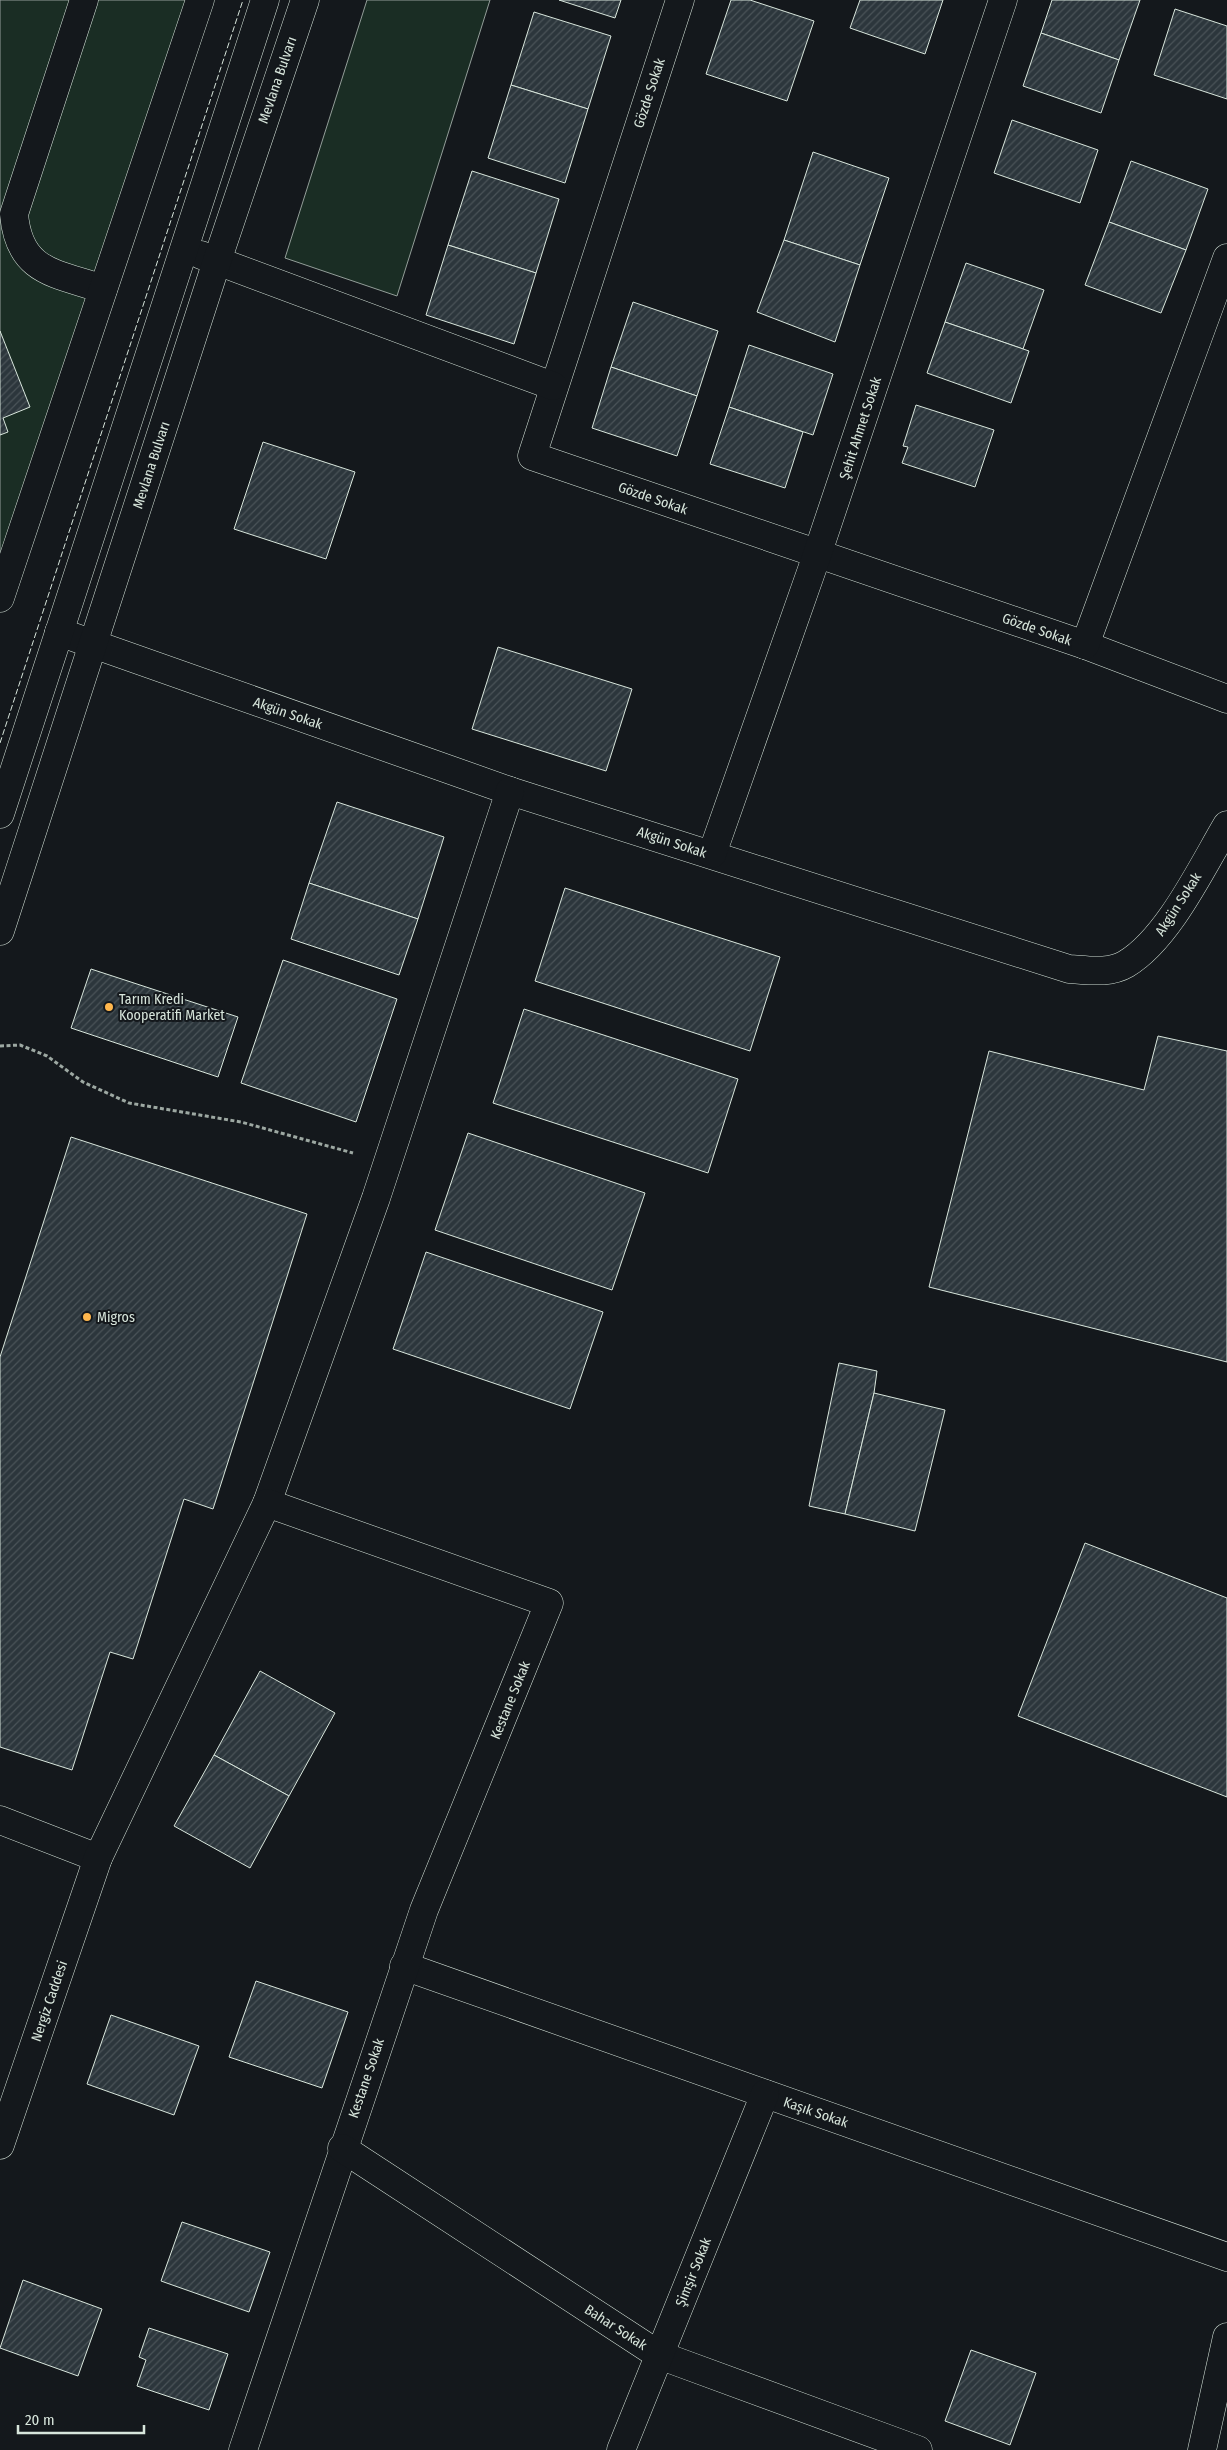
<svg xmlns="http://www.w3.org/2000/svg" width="1227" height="2450" font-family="'Fira Sans Condensed',sans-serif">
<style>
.grass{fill:#1a2d24;stroke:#939e99}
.building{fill:url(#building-hatch);stroke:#d8e6dc}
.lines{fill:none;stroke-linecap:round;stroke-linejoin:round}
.minor-casing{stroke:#d8e6dc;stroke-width:29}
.path{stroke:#9da8a2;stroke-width:3;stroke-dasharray:4 2.5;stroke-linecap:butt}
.minor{stroke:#14181c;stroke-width:28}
.fence{stroke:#d8e6dc;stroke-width:1;stroke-dasharray:6 2.5;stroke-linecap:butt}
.poi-dot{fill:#ffb74d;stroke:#14181c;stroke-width:2}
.labels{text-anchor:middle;stroke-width:4;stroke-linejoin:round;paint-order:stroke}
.street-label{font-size:14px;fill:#d8e6dc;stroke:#14181c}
.poi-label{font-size:14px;fill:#d8e6dc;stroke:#14181c;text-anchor:start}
</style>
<defs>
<pattern id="building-hatch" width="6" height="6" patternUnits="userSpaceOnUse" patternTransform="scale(1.25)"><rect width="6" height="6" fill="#2c363c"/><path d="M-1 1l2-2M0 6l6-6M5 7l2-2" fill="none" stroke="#4a5358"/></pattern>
</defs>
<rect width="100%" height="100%" fill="#14181c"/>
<g class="grass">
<polygon points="0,0 200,0 0,598"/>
<polygon points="367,0 490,0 397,296 285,258"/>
</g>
<g class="building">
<polygon points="559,0 621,0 615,18"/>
<polygon points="731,0 750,0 814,21 787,101 706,74"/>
<polygon points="860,0 943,0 925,54 850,28"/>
<polygon points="1052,0 1140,0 1119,60 1041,33"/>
<polygon points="1175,9 1227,26 1227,99 1154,75"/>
<polygon points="534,12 611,36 588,109 511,85"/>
<polygon points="1041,33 1119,60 1101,113 1023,86"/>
<polygon points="511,85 588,109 565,183 488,158"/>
<polygon points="1012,120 1098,150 1080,203 994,173"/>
<polygon points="813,152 889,178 860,265 784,240"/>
<polygon points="1131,161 1208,189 1186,250 1109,222"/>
<polygon points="472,171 559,199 536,273 448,245"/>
<polygon points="1109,222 1186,250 1161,313 1085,285"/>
<polygon points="784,240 860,265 835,342 757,312"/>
<polygon points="448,245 536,273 514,344 426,315"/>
<polygon points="966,263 1044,290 1023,349 945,322"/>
<polygon points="633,302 718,331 697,396 611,367"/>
<polygon points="945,322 1029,351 1011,403 927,373"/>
<polygon points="0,331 30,407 3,418 8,432 0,435"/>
<polygon points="749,345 833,374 813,435 729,407"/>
<polygon points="611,367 697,396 677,456 592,428"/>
<polygon points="916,405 994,430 975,487 902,463 908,447 903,446"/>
<polygon points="729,407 803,432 785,488 710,464"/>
<polygon points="263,442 355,472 326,559 234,529"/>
<polygon points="498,647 632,689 606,771 472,729"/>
<polygon points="337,802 444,837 418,919 309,883"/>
<polygon points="309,883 418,919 399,975 291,939"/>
<polygon points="565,888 780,957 750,1051 535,981"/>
<polygon points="283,960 397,999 356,1122 241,1083"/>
<polygon points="91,969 238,1017 218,1077 71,1028"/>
<polygon points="524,1009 738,1079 708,1173 493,1103"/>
<polygon points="1158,1036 1227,1051 1227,1362 929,1287 989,1051 1144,1090"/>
<polygon points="468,1133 645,1193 612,1290 435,1230"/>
<polygon points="71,1137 307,1214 213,1509 184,1499 133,1659 110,1652 72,1770 0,1747 0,1357"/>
<polygon points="426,1252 603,1312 570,1409 393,1349"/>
<polygon points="839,1363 877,1371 874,1393 845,1514 809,1506"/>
<polygon points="874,1393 945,1410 915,1531 845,1514"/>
<polygon points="1085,1543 1227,1598 1227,1797 1018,1716"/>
<polygon points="260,1671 335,1713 289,1796 214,1755"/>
<polygon points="214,1755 289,1796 250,1868 174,1826"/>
<polygon points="256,1981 348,2012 322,2088 229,2057"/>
<polygon points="111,2015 199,2046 174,2115 87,2084"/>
<polygon points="182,2222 270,2252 249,2312 161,2281"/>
<polygon points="23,2280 102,2309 78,2376 0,2348"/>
<polygon points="149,2328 228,2354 209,2410 137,2386 146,2360 139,2357"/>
<polygon points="971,2350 1036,2373 1010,2445 945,2421"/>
</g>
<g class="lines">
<g class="minor-casing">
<g id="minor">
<path d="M84,0L14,214C19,273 56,273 103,289"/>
<polyline points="680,0 532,456 1085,645 1227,699"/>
<polyline points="201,255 553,386"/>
<polyline points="0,598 200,0"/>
<path d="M59,632L510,791L1069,969C1088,970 1109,974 1126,964C1168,939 1202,867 1227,825"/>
<polyline points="1085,645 1227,258"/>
<polyline points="0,814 265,0"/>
<polyline points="712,854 817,555 1003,0"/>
<polyline points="0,931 217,261 305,0"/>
<polyline points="267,1503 376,1198 510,791"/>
<polyline points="0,1820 98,1858"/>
<polyline points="404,1966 1227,2257"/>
<polyline points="0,2145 98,1858 267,1503 549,1603 424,1910 243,2450"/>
<polyline points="342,2148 659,2355 918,2450"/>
<polyline points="621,2450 765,2094"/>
<polyline points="1202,2450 1227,2337"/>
</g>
</g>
<polyline class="path" points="0,1046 20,1045 47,1056 83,1082 129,1103 241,1122 353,1153"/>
<use href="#minor" class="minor"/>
<polyline class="fence" points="0,743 243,0"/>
</g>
<g class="poi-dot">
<circle cx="109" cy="1007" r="5"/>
<circle cx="87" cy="1317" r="5"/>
</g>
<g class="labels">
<g class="street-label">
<text transform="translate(277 80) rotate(-71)" y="5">Mevlana Bulvarı</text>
<text transform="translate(649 93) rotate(-72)" y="5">Gözde Sokak</text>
<text transform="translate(860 428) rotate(-72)" y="5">Şehit Ahmet Sokak</text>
<text transform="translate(151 465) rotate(-72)" y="5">Mevlana Bulvarı</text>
<text transform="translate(653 498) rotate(19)" y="5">Gözde Sokak</text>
<text transform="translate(1037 629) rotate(19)" y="5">Gözde Sokak</text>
<text transform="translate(288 713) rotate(19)" y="5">Akgün Sokak</text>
<text transform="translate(672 842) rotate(18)" y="5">Akgün Sokak</text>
<text transform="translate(1178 904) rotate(-57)" y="5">Akgün Sokak</text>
<text transform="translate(510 1700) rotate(-68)" y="5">Kestane Sokak</text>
<text transform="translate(49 2001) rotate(-71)" y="5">Nergiz Caddesi</text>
<text transform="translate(366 2078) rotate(-71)" y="5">Kestane Sokak</text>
<text transform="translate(816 2112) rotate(19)" y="5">Kaşık Sokak</text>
<text transform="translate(693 2272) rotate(-68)" y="5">Şimşir Sokak</text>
<text transform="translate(616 2327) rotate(33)" y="5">Bahar Sokak</text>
</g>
<g class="poi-label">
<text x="119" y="1004">Tarım Kredi<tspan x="119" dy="16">Kooperatifi Market</tspan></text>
<text x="97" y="1322">Migros</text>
</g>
</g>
<path d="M18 2425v8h126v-8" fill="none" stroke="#d8e6dc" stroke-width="2.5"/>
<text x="25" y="2425" font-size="15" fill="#d8e6dc" stroke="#14181c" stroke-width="4" paint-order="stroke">20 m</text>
</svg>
